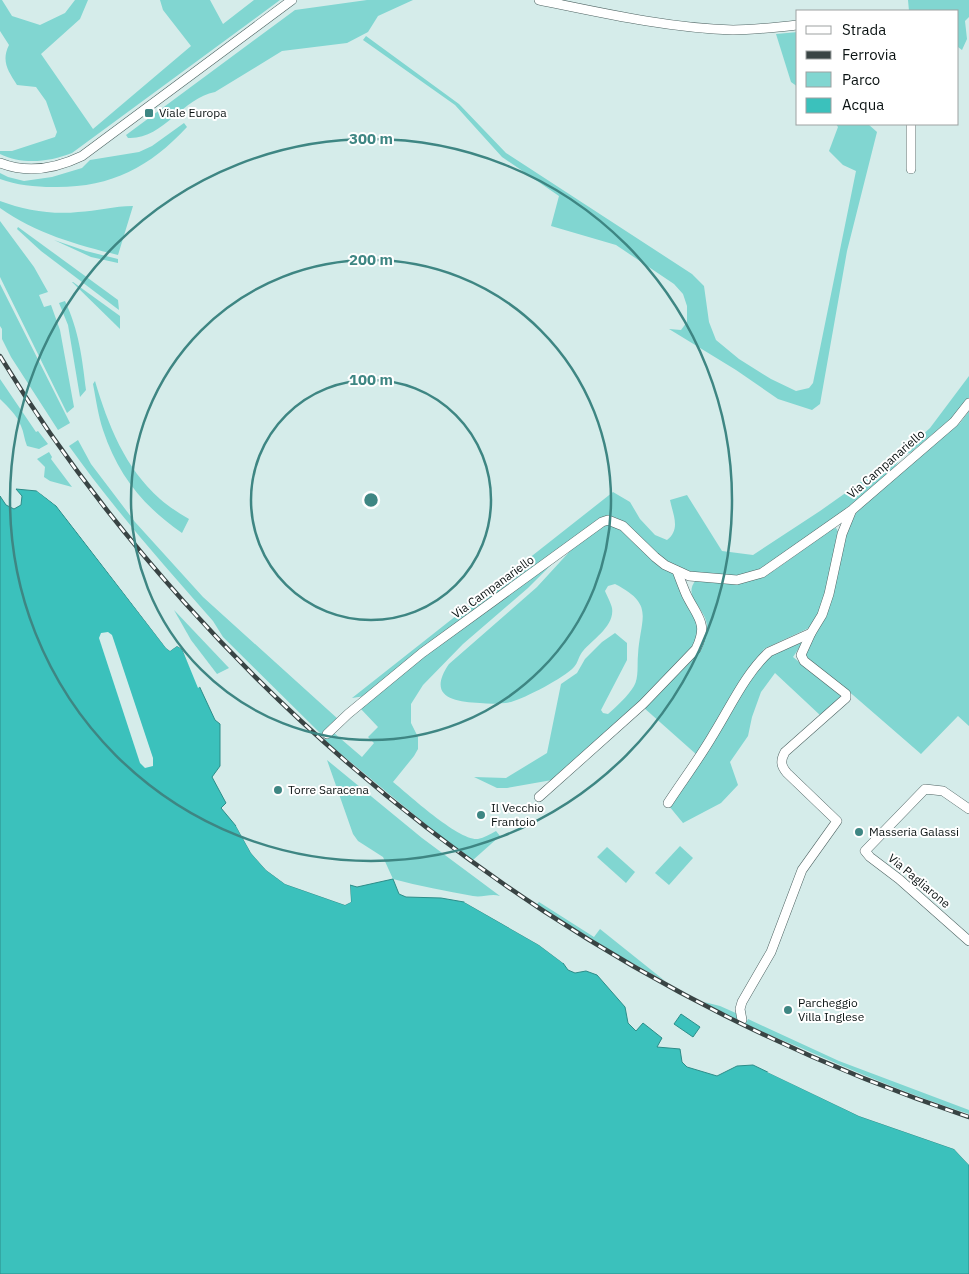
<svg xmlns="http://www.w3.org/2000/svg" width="969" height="1274" font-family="'IBM Plex Sans',sans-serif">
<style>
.green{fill:#81d6d1}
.water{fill:#3bc1bc;stroke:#2d8d89}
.pier{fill:#d5ecea}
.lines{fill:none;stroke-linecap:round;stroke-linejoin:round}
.minor-casing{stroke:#4f6463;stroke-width:10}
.minor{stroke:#fff;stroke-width:9}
.rail-casing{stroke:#394444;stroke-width:4.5}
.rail{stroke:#fff;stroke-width:2.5;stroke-dasharray:8;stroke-linecap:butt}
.ring{fill:none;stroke:#3e8683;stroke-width:2.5}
.poi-dot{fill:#3e8683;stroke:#fff;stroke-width:2}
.labels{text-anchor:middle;stroke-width:4;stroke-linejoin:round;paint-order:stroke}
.poi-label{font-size:12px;fill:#0b1313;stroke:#fff;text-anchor:start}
.street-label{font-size:12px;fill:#0b1313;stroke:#fff}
.centre{fill:#3e8683;stroke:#fff;stroke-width:2.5}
.ring-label{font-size:15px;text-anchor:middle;font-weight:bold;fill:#3e8683;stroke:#fff;stroke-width:4;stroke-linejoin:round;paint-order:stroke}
</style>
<rect width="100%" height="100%" fill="#d5ecea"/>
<g class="green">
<path d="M0,0H2L12,16L40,25L65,13L75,0H88L80,19L41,54L93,129L191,46L163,10L160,0H210L223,24L254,0H280L72,153C49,162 23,165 0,154V151H12L55,137L57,132L46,101L36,87L17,85C8,71 1,61 9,45L0,31Z"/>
<path d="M367,0H413L378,16L368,32L347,43L282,51L215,92C182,98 163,140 128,138L126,135L295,10Z"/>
<polygon points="908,0 969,0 969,17 965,21 967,39 962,50 958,47 958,11 909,11"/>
<polygon points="798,32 798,45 796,45 798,51 798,87 791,82 776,34"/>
<polygon points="366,36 459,104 506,153 692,274 704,286 709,322 716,340 739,359 771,379 796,391 809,388 813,383 856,171 843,165 829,151 838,127 836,124 868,124 877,132 847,251 820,404 812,410 778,399 736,370 669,329 681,330 687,322 687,306 683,294 674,284 616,245 551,226 559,196 502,157 455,105 363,40"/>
<path d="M184,123L187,127C149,168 110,188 53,187C35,187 16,185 0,179V173L8,177L24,181L52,177L82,168L90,160L139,152L152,146Z"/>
<path d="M0,201C24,210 53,215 78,212C97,211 114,206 133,206L118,255C77,245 35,233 0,208Z"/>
<polygon points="0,221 34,267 48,292 39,295 44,307 51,305 60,330 74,407 67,413 0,277"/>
<polygon points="18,227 118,300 119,310 41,251 17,229"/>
<polygon points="54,240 86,251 118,259 118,263 91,257"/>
<polygon points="73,282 120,316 120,329 72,282"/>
<polygon points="0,284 70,423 58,430 11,357 2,339 2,329 0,326"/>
<path d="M65,301C79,331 82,357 86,390L80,397L68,325L59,303Z"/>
<polygon points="969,376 969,399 952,418 910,453 905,454 904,452 930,428"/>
<path d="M0,379L36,432L38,431L48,444L39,449L27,446C24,439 24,432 21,426C17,415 8,407 0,399Z"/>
<path d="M95,381C108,425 125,468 160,499C169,507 179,513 189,519L182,533C143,506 118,475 103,430C98,415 96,399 93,384Z"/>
<polygon points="969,411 969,726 958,716 921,754 853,695 807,659 805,654 846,533 858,509 960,423"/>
<path d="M78,440L91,464L135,522L203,597L338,719L322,735L223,637L213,621C163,564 113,508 69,446Z"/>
<polygon points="49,452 52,457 51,459 72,487 50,481 44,477 45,467 37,459"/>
<path d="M895,458L898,462L895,467L841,514L755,573L729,576L696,573L674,566L658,556L617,518L608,516L602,518L365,696L352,698L613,492L630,502L640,519L655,535L667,540C681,529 673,515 670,500L687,495L722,551L753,555L820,511Z"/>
<path d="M607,524L618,527L672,572L694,612L700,628L694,647L660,683L552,780L507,788H497L474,777L506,778L547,753L561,684L577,673L585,659L602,642L615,633L627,643V660L601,710L603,713L608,714C617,706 628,696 634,686C639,678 637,664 638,655C640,618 656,605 615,584L608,586L605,591C607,596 611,603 612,608C615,626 592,640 583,651C579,655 578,663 574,667C564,678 525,698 511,702C501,704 490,704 480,703C452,702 427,696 449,664L537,587L571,550L602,525Z"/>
<path d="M836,528L839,533L823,602L818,616L811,627L764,649L744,678L697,755L643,707C661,689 684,669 699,649C703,645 707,633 707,628C708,609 681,597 696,580L763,576L775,570L832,529Z"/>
<path d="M562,554L528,588L463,644L423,685L411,704V723L418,737V749L414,756L393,782C409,795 459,841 478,839C484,838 490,834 496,831L500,836L473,860L447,842L324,740L334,733L362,757L374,743L368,737L378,727L360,708L395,678Z"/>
<polygon points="174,610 229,668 217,674 191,640"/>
<polygon points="803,642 793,657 839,694 841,696 839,700 821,716 775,673 761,692 752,717 748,736 730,762 738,785 721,803 683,823 669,806 757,670 768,657 775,652"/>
<path d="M327,760L422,838L500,896C491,893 482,898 473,896C446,891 419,886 393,879L383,857L358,841L353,834Z"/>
<polygon points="680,846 693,858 669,885 655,873"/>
<polygon points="607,847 635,872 626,883 597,857"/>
<polygon points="539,902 594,937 600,929 665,981 621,957 536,905"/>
<path d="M704,1002L720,1006L738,1014V1018L746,1023L748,1019L839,1061L969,1110V1114C912,1096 856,1072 801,1048C769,1034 734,1022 704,1002Z"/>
</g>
<g class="water">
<polygon points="16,489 37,491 56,506 166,648 170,651 177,646 182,649 215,720 220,724 220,766 212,777 226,803 221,808 236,826 251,853 266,870 285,884 345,905 351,902 350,885 357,887 393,879 399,894 406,897 441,898 464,902 539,945 563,963 568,970 575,973 586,971 597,975 625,1007 628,1023 636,1031 643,1023 662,1038 657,1047 680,1049 682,1062 687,1067 717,1076 737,1066 753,1065 859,1116 954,1149 969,1165 969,1274 0,1274 0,496 6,505 14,509 21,505 22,496"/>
<polygon points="681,1014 700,1027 693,1037 674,1024"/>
</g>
<g class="pier">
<polygon points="35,488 58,505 168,647 170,648 177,644 183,647 201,686 198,688 182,649 177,646 170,651 166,648 57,506 37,491"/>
<polygon points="108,632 112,635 153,758 153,766 145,768 140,763 99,638 101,633"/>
<polygon points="238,824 253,852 268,868 286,882 345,902 348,901 348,884 350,885 351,902 345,905 285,884 266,870 251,853 236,826"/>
<polygon points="467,901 540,943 565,961 563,963 539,945 464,902"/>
<polygon points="771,1071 860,1114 955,1147 969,1161 969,1165 954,1149 859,1116 767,1072"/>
</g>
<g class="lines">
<g class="minor-casing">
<g id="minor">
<path d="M539,0C603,13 668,28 733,30C754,30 776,27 798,25"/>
<path d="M0,163C28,174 55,169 82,156L292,0"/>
<polyline points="911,169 911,124"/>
<polyline points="327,734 348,714 422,653 602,522 608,520 623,526 655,557 665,565 689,576 737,580 762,573 852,510 954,422 969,403"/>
<path d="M539,797L643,704L696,649C709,623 697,617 686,594C683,587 680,579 677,571"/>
<path d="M668,803C683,780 699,759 713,735C730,708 745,674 769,652L811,633"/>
<polyline points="969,809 943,791 925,789 865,851 870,857 899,879 969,941"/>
<path d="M742,1020L740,1009L742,1002L771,952L802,870L837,821L787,773C781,766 780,761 785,752L846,698V694L804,661L801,655L811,633L822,615L829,594L842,534L851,512"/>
</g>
</g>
<use href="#minor" class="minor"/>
<g class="rail-casing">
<path id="rail" d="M0,356C53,444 116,526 185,603C397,839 668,1017 969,1117"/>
</g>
<use href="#rail" class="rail"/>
</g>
<g class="ring">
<circle cx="371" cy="500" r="120"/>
<circle cx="371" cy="500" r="240"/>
<circle cx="371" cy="500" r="361"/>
</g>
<g class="poi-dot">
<rect x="144" y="108" width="10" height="10" rx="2.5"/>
<circle cx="278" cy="790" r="5"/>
<circle cx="481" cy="815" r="5"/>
<circle cx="859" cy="832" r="5"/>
<circle cx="788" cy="1010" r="5"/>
</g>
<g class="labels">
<g class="poi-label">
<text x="159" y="117">Viale Europa</text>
<text x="288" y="794">Torre Saracena</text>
<text x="491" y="812">Il Vecchio<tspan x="491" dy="14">Frantoio</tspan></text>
<text x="869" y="836">Masseria Galassi</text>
<text x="798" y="1007">Parcheggio<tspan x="798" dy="14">Villa Inglese</tspan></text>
</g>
<g class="street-label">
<text transform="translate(886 464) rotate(-41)" y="4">Via Campanariello</text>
<text transform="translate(493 587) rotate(-36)" y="4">Via Campanariello</text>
<text transform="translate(919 881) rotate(40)" y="4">Via Pagliarone</text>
</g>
</g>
<circle cx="371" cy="500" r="8" class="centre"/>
<g class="ring-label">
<text x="371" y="144">300 m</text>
<text x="371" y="265">200 m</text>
<text x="371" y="385">100 m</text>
</g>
<rect x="796" y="10" width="162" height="115" fill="#ffffff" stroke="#9da1a1"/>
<rect x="806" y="26" width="25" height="8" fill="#ffffff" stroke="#9da1a1"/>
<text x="842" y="35" font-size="15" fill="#0b1313">Strada</text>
<rect x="806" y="51" width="25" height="8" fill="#394444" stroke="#9da1a1"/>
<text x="842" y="60" font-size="15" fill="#0b1313">Ferrovia</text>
<rect x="806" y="72" width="25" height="15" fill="#81d6d1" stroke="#9da1a1"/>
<text x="842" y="85" font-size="15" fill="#0b1313">Parco</text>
<rect x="806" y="98" width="25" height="15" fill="#3bc1bc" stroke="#9da1a1"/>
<text x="842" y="110" font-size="15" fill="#0b1313">Acqua</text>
</svg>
